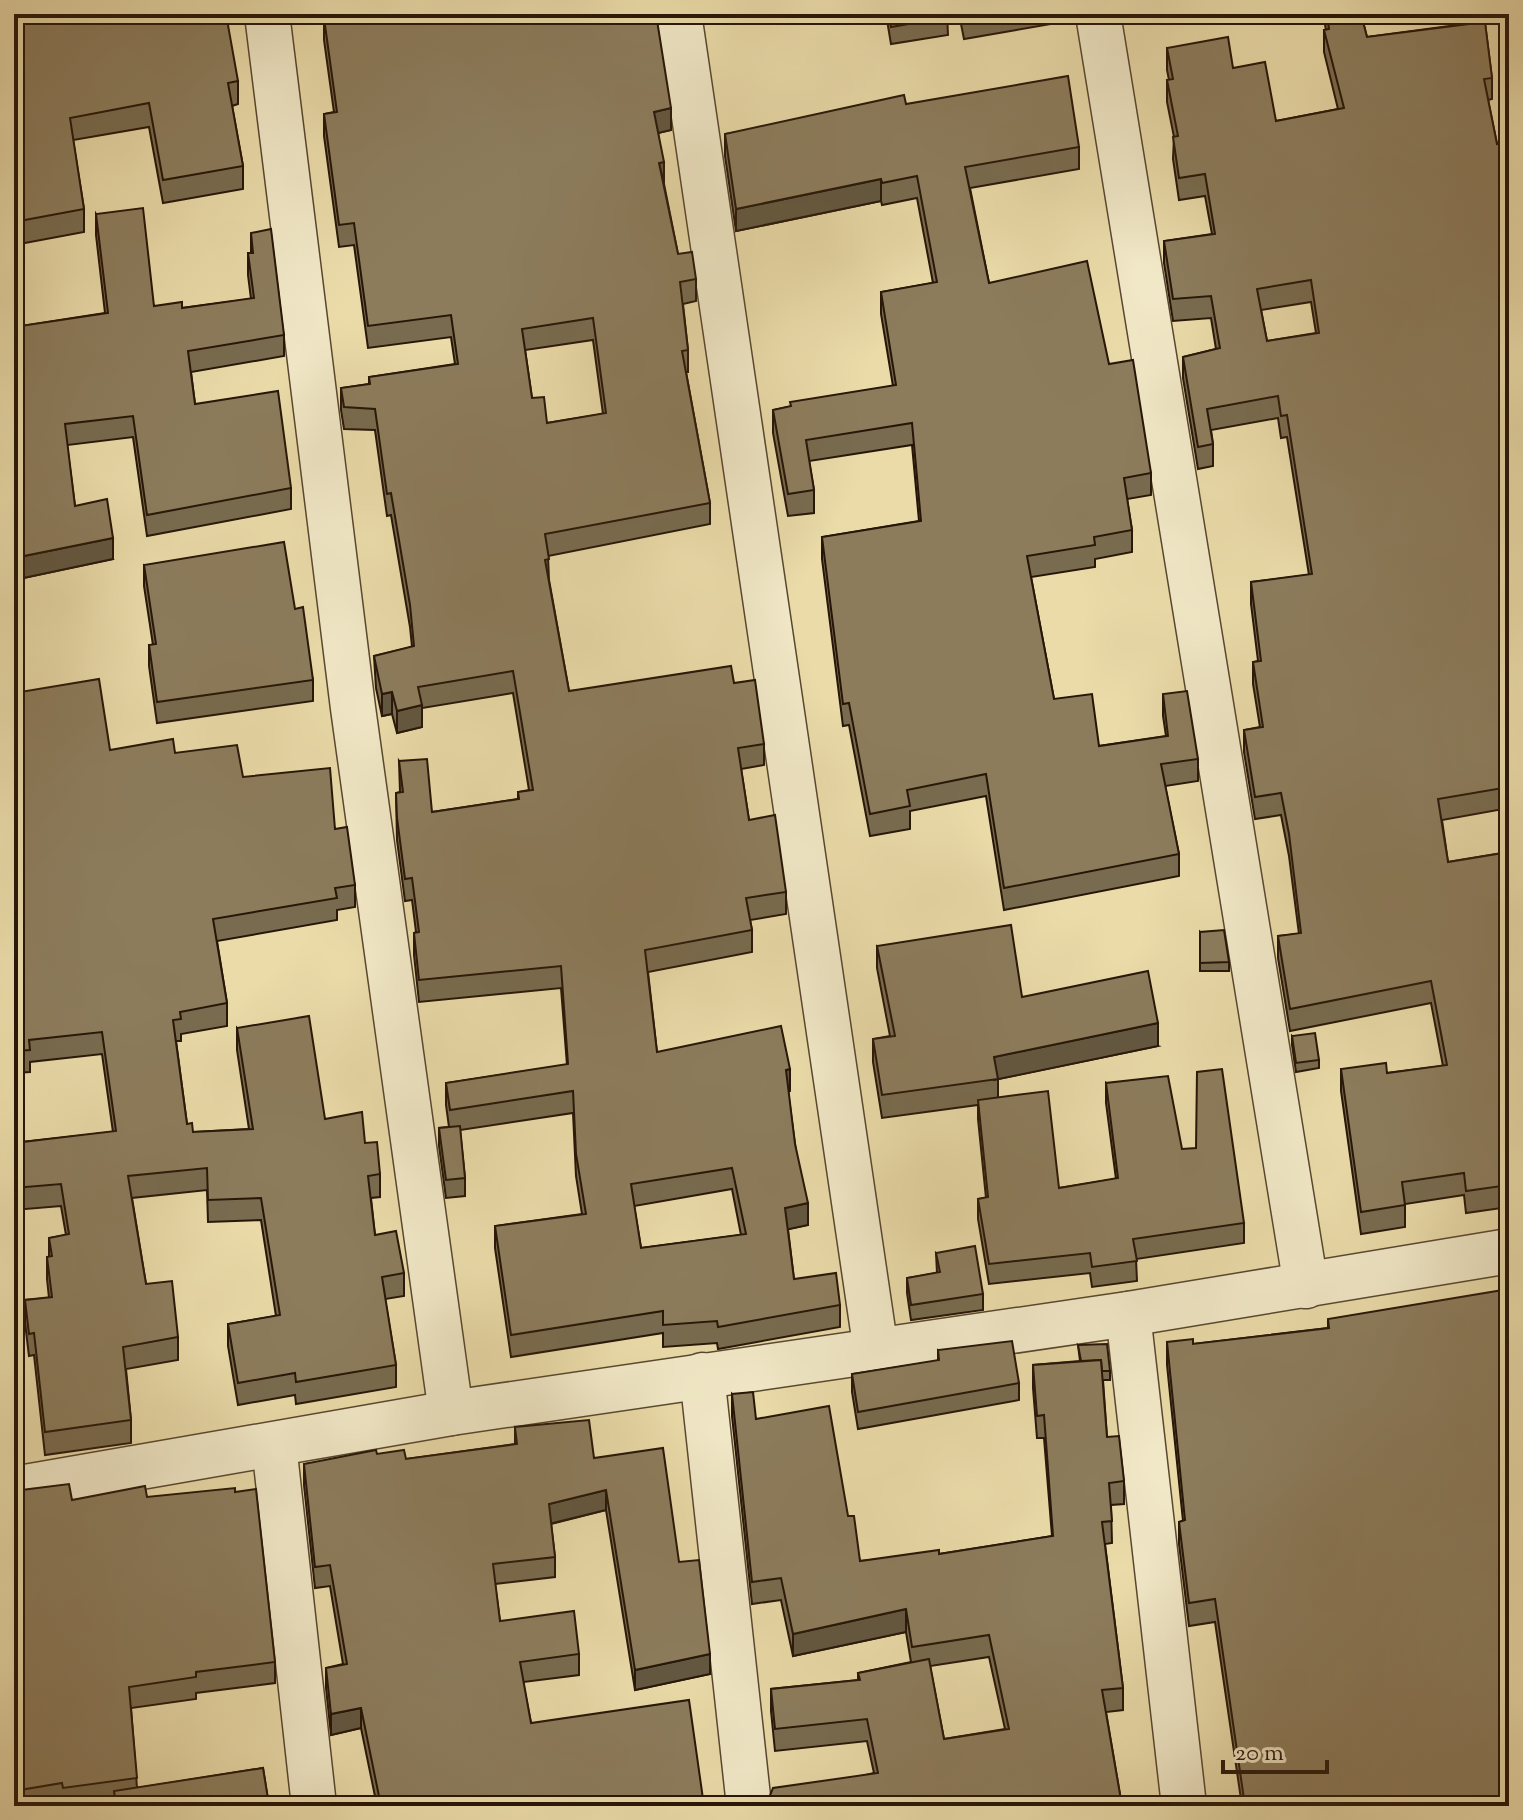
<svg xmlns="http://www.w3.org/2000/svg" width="1523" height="1820" font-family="'Sorts Mill Goudy',serif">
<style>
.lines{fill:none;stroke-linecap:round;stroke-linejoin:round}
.minor-casing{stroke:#584730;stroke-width:47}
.minor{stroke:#f1e8c7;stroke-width:44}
.wall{fill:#786b4f;stroke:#271608;stroke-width:2;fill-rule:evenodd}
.shaded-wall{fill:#625740;stroke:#271608;stroke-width:2}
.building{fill:#8c7c5c;stroke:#271608;stroke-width:2;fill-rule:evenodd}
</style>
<rect width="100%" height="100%" fill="#eadba9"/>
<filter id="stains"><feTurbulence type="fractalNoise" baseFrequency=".0025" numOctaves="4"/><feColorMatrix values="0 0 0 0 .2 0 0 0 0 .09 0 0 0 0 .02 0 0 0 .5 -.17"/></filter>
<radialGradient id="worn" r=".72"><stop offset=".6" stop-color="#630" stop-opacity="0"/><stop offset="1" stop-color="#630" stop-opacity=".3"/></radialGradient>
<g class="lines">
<g class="minor-casing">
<g id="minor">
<polyline points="267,14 353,708 451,1413"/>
<polyline points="679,14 876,1351"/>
<polyline points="1098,14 1306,1286"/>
<polyline points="1128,1314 1184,1806"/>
<polyline points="702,1375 749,1806"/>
<polyline points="274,1445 314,1806"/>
<polyline points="14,1489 451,1413 1128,1314 1509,1251"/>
</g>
</g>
<use href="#minor" class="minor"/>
</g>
<g class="wall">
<polygon points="14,14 65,22 238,81 238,104 232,106 243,166 243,189 163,203 149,127 73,140 84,209 84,232 14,245"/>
<polygon points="886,14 947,14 948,35 891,44"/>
<polygon points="959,14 1057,14 1057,23 964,39"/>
<path d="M1323,14H1361L1367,37L1472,23L1470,14H1501V20L1485,23L1492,78V99L1488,100L1497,144L1509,142V808L1442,820L1448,862L1509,852V1207L1466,1213L1464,1195L1405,1204V1227L1361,1234L1341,1091V1069L1387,1073L1443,1066L1431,1003L1290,1031L1278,958V936L1299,934L1289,856L1281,815L1255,819L1244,752V730L1260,727L1253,684V662L1258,661L1251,604V582L1309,575L1287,437L1281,438L1278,418L1211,430L1213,444V466L1198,469L1183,378V357L1216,349L1211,318L1173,321L1164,263V241L1212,234L1205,196L1179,200L1173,159L1174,137L1167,102V80H1169L1167,70V48L1233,68L1276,121L1338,109L1324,52V30H1326ZM1311,302L1316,333L1267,341L1261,310Z"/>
<path d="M324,18L656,20L671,130L658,133L664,184L678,254L696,279V301L683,304L688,350V372H686L710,503V524L548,556L549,580L569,691L734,683L764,744V765L741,769L749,820L786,892V914L750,920L752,930V952L648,972L657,1052L790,1091H788L795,1144L808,1225L788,1229L794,1279L840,1305V1327L718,1349L717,1343L663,1347V1333L511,1357L495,1248V1226L582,1214L576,1176L573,1113L460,1130L465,1178V1196L446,1198L439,1146V1128L449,1127L446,1105V1083L567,1065L561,988L419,1002L414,955V933L416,932L412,900L405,901L397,840L396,793L400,792L399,761L432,812L518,799V792L529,790L513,693L422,708V727L397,733L392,714L382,716L376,688L374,656L412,647L410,627L391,515L387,516L375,430L344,429L341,410V388L369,384V377L455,364L451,337L368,348L354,245L339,247L324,136V114L334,112L324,40ZM593,340L603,414L547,423L532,398L525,350ZM732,1189L741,1235L641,1248L634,1206Z"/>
<polygon points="906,104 1079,147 1079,169 970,188 989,283 1109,364 1151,473 1151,495 1127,499 1132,530 1132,552 1095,559 1095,567 1031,577 1054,699 1099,746 1166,736 1163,716 1163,694 1198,759 1198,781 1165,786 1179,854 1179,876 1004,910 986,796 910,811 910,829 870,836 849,725 843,726 822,559 822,537 919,521 912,445 809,461 814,490 814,513 788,516 773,433 773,410 893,386 881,314 881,292 933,283 917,198 882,205 881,201 736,231 725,156 725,134"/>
<polygon points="96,214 154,306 182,308 251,299 248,275 248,253 251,253 251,233 284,335 284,356 191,372 195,404 291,488 291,509 147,536 133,437 67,445 75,506 113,559 14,580 14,327 105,313 96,235"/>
<polygon points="144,565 295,609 313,680 313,701 157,723 149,666 149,645 153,645 144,586"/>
<polygon points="14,693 110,750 175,753 243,777 335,829 355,885 355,907 337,910 337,920 217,941 227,1003 227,1026 181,1034 181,1041 176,1041 187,1124 193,1132 249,1129 237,1050 237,1028 325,1119 365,1143 380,1174 380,1197 371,1198 375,1235 404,1273 404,1296 385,1299 396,1365 396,1387 296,1404 295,1395 238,1405 228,1346 228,1324 276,1316 261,1220 208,1222 207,1190 132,1198 146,1284 178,1337 178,1360 126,1369 131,1420 131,1443 45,1455 34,1355 29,1356 25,1323 25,1300 49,1298 47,1279 47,1257 49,1257 49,1238 66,1235 61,1206 14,1210 14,1143 113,1132 102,1054 30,1062 30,1072 14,1073"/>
<polygon points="1200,932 1229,962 1229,971 1200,971"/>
<polygon points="877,946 1158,1046 998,1079 998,1097 1059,1188 1116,1179 1106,1103 1106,1083 1182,1149 1244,1223 1244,1243 1136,1259 1137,1281 1092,1287 1090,1273 989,1284 978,1219 978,1199 986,1198 978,1119 978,1105 882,1118 873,1062 873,1039 890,1036 877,968"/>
<polygon points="1292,1036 1319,1060 1319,1068 1296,1072 1292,1045"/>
<polygon points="936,1253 983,1294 983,1310 911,1320 907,1293 907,1278 937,1273"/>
<polygon points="1328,1319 1509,1806 1242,1806 1215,1622 1189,1626 1179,1544 1179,1522 1183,1521 1167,1365 1167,1342 1193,1344 1328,1328"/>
<path d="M1078,1345L1110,1371V1380H1103L1107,1437L1124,1481V1504L1111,1505L1112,1543L1105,1544L1123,1688V1710L1106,1712L1122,1806H769V1798L874,1773L867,1741L775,1751L771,1711V1689L858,1680V1673L911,1662L906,1632L793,1656L781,1600L752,1604L732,1416V1394L848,1516L860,1561L939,1554L1052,1536L1044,1438H1037L1033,1388V1365L1080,1361ZM989,1657L1005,1729L944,1739L930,1666Z"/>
<polygon points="938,1350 1019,1383 1019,1400 858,1429 852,1392 852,1374 938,1361"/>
<polygon points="515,1427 594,1458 679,1562 710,1674 635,1690 606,1510 551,1524 555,1557 555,1577 495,1584 500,1621 579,1654 579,1675 523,1682 531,1723 704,1806 377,1806 361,1728 331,1735 326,1688 326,1668 343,1664 330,1586 315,1588 304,1485 304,1464 377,1454 406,1459 515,1444"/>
<polygon points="14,1491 72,1500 147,1497 275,1662 275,1683 196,1693 196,1699 131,1708 137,1788 263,1768 269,1806 114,1806 114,1803 89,1806 62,1806 62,1805 54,1806 14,1806"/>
</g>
<g class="shaded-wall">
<polygon points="671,108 671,130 654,134 654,112"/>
<polygon points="664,162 664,184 659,163"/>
<polygon points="881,179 881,201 736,231 736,209"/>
<polygon points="113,538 113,559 14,580 14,558"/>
<polygon points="392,692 392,714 382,716 382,694"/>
<polygon points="422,705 422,727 397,733 397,711"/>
<polygon points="1158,1023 1158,1046 994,1080 994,1057"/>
<polygon points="790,1069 790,1091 786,1092 786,1070"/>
<polygon points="808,1203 808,1225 785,1230 785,1208"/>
<polygon points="606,1490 606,1510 549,1524 549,1504"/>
<polygon points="906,1609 906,1632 793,1656 793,1634"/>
<polygon points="710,1654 710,1674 635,1690 635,1670"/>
<polygon points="361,1708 361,1728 331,1735 331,1714"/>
<polygon points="505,1800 505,1806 478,1806"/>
</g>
<g class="building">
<polygon points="14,14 64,14 65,22 106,14 226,14 238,81 228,83 243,166 163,180 149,103 70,118 84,209 14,222"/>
<path d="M352,14H656L671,108L654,112L664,162L659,163L678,254L692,252L696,279L680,282L688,350L682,351L710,503L545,534L549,559L545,560L569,691L731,666L734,683L755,680L764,744L738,748L749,820L775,815L786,892L746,898L752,930L645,950L657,1052L781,1026L790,1069L786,1070L795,1144L808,1203L785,1208L794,1279L836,1273L840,1305L718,1327L717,1321L663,1325V1311L511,1335L495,1226L586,1214L576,1154L573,1091L450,1110L446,1083L568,1064L561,966L419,980L414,933L419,932L412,878L405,879L397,818L396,793L403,792L399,761L427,759L432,812L519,799L518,792L533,790L513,671L418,687L422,705L397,711L392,692L382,694L374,656L414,646L410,605L391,493L387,494L375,409L344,407L341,388L370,384L369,377L458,364L451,315L368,326L354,223L339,225L324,114L337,112L324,18ZM593,318L606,413L547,423L544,397L532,398L522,329ZM732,1168L746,1234L641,1248L631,1184Z"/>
<polygon points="889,14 947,14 948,17 891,27"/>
<polygon points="962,14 1007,14 964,22"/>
<path d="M1327,14H1361L1367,37L1485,22L1492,78L1484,79L1497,144L1509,142V787L1438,799L1448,862L1509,852V1185L1466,1191L1464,1173L1402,1182L1405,1205L1361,1212L1341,1069L1386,1063L1387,1073L1447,1065L1431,981L1290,1009L1278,936L1301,933L1289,834L1281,793L1255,797L1244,730L1263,727L1253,662L1261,661L1251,582L1312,574L1287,415L1281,416L1278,396L1207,409L1213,444L1198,447L1183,357L1220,348L1211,296L1173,299L1164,241L1215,234L1205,174L1179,178L1173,137L1178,136L1167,80L1173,79L1167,48L1228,37L1233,68L1265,62L1276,121L1344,108L1324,30L1329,29ZM1311,280L1319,333L1267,341L1257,289Z"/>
<polygon points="1068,76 1079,147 965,167 989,283 1087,261 1109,364 1133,360 1151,473 1124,478 1132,530 1094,537 1095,545 1027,556 1054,699 1092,694 1099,746 1168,736 1163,694 1187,691 1198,759 1161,764 1179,854 1004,888 986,774 907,790 910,806 870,814 849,703 843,704 822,537 921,521 912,423 806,440 814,490 788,494 773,410 791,406 790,402 896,385 881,292 937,282 917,176 882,183 881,179 736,209 725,134 904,95 906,104"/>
<polygon points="143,208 154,306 182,302 182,308 254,298 248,253 253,253 251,233 271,229 284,335 188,351 195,404 278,391 291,488 147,515 133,416 65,424 75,506 107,499 113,538 14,558 14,327 108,313 96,214"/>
<polygon points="284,542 295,609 303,607 313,680 157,702 149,645 156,644 144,565"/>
<polygon points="99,679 110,750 173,739 175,753 237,745 243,777 330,768 335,829 347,827 355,885 335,888 337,898 213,919 227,1003 180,1012 181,1019 173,1020 187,1124 192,1123 193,1132 253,1129 237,1028 309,1016 325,1119 362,1112 365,1143 377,1142 380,1174 368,1176 375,1235 396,1231 404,1273 382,1277 396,1365 296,1382 295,1373 238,1383 228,1324 280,1315 261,1198 208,1200 207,1168 128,1176 146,1284 172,1281 178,1337 123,1347 131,1420 45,1432 34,1333 29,1334 25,1300 52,1297 47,1257 52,1256 49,1238 69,1234 61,1184 14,1188 14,1143 116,1131 102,1032 29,1040 30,1050 14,1051 14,693"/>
<polygon points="1011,925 1022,997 1148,971 1158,1023 994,1057 998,1079 882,1095 873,1039 895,1036 877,946"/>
<polygon points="1224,930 1229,962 1200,963 1200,932"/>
<polygon points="1315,1033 1319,1060 1296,1063 1292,1036"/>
<polygon points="1222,1069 1244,1223 1133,1239 1137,1261 1092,1267 1090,1253 989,1264 978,1199 988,1197 978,1100 1048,1091 1059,1188 1118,1178 1106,1083 1168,1076 1182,1149 1196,1148 1197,1072"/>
<polygon points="460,1126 465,1178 446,1180 439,1128"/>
<polygon points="975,1246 983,1294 911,1305 907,1278 940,1272 936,1253"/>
<polygon points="1509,1289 1509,1806 1245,1806 1215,1599 1189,1603 1179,1522 1185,1520 1167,1342 1193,1339 1193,1344 1329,1328 1328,1319"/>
<polygon points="1012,1341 1019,1383 858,1412 852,1374 939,1360 938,1350"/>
<polygon points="1107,1344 1110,1371 1102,1371 1101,1360 1081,1361 1078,1345"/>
<polygon points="1101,1360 1107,1437 1119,1436 1124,1481 1109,1483 1112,1521 1102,1522 1123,1688 1102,1690 1122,1806 769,1806 769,1798 773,1788 878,1773 867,1719 775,1729 771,1689 860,1680 858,1673 929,1659 944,1739 1009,1729 989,1635 912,1647 906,1609 793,1634 781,1578 752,1582 732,1394 753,1392 756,1419 829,1406 848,1516 854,1516 860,1561 939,1550 939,1554 1053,1536 1044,1415 1037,1416 1033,1365"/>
<polygon points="589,1420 594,1458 663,1448 679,1562 699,1560 710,1654 635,1670 606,1490 549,1504 555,1557 493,1564 500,1621 574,1611 579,1654 520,1662 531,1723 689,1700 704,1806 506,1806 505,1800 478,1806 381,1806 361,1708 331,1714 326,1668 347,1664 330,1565 315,1567 304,1464 376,1450 377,1454 404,1450 406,1459 517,1444 515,1427"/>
<polygon points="69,1484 72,1500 145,1486 147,1497 235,1488 235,1492 256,1489 275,1662 196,1672 196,1677 129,1687 137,1778 63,1788 62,1783 14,1791 14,1543 18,1543 14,1515 14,1491"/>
<polygon points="263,1768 269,1805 116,1806 114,1791"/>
</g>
<rect width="1523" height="1820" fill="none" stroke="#eadba9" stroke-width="48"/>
<rect x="16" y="16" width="1491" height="1788" fill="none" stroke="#271608" stroke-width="4"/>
<rect x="24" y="24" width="1475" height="1772" fill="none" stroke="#271608" stroke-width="2"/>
<path d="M1223 1760v12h104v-12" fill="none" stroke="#271608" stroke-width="4"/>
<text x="1235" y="1760" font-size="24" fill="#271608" stroke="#f1e8c7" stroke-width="6" paint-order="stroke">20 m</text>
<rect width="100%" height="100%" filter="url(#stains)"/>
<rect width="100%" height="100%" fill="url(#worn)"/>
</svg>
